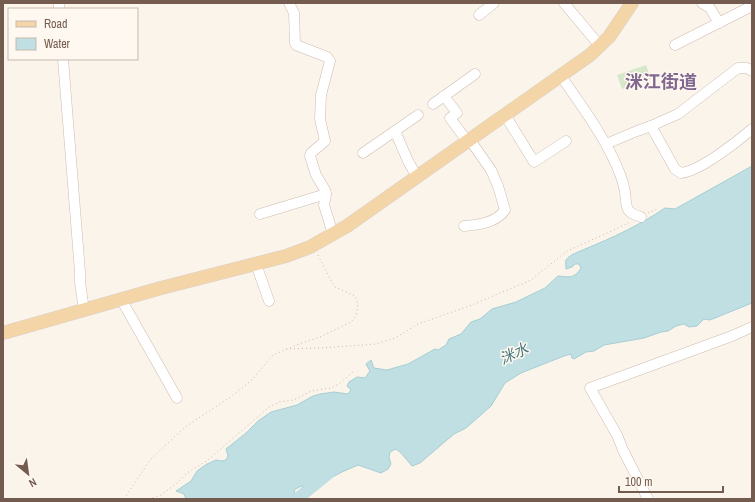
<svg xmlns="http://www.w3.org/2000/svg" width="755" height="502" font-family="'Archivo Narrow','Noto Sans SC',sans-serif">
<style>
.green{fill:#d6e8c9}
.water{fill:#bfdfe3;stroke:#a6ced4}
.lines{fill:none;stroke-linecap:round;stroke-linejoin:round}
.river{stroke:#bfdfe3;stroke-width:12}
.minor-casing{stroke:#ccbcb0;stroke-width:11}
.major-casing{stroke:#d8d1ce;stroke-width:14}
.path{stroke:#d3b7a6;stroke-width:1;stroke-dasharray:1 3;stroke-linecap:butt}
.minor{stroke:#fff;stroke-width:10}
.major{stroke:#f3d5a8;stroke-width:13}
.labels{text-anchor:middle;stroke-width:3;stroke-linejoin:round;paint-order:stroke}
.water-label{font-size:15px;font-style:italic;fill:#47767e;stroke:#fef8f0}
.district-label{font-size:18px;font-weight:bold;fill:#81678f;stroke:#fef8f0}
</style>
<rect width="100%" height="100%" fill="#fbf4ea"/>
<polygon class="green" points="646,65 651,79 622,89 617,75"/>
<path class="water" d="M752,166V303L710,320L704,319L697,326L689,327L684,324L676,326L668,331L661,332L644,338L604,345L594,351L586,352L574,359L572,358L571,354L564,356L521,373L505,383L491,406L466,428L454,434L420,463L412,466L401,453L396,449L390,452L389,457L391,464L388,469L381,473L358,465L342,472L325,481L299,487L294,490L296,499H186L184,494L176,491L191,481L197,471L207,464L216,460L222,461L226,460L228,456L226,449L246,433L258,421L271,412L297,405L313,396L320,394L334,392L348,394L351,390L347,386L349,382L357,377L365,378L370,371L366,364L371,360L374,368L387,370L408,364L435,349L438,350L446,345L449,339L461,334L471,322L480,319L492,309L516,302L545,288L558,276C570,277 574,279 581,268L579,264H575L572,267L566,269C566,266 565,263 566,260C570,254 579,252 585,249C612,238 640,225 665,208L675,209Z"/>
<g class="lines">
<polyline class="river" points="297,499 329,473"/>
<g class="minor-casing">
<g id="minor">
<polyline points="59,3 59,9"/>
<polyline points="289,3 294,13 295,43 296,45 327,57 330,61 321,95 320,119 325,141 311,153 310,156 316,175 325,190 326,194 324,205 333,234"/>
<polyline points="564,3 600,46"/>
<polyline points="702,3 710,8 719,23"/>
<polyline points="479,15 494,3"/>
<polyline points="675,45 752,6"/>
<polyline points="63,59 80,272 80,282 84,310"/>
<path d="M561,76C582,107 606,138 620,174C622,179 624,186 625,192C627,207 624,212 641,217"/>
<polyline points="444,96 457,113 450,118 467,141"/>
<polyline points="433,104 475,74"/>
<polyline points="505,115 534,162 566,141"/>
<path d="M651,126L675,169L681,173C700,171 737,142 752,129"/>
<polyline points="395,131 408,161 417,177"/>
<polyline points="606,144 637,131 651,126 678,114 738,68 747,68 752,71"/>
<polyline points="363,153 418,115"/>
<polyline points="260,214 326,194"/>
<path d="M464,226C478,225 496,223 505,210L498,186L491,170L470,140"/>
<polyline points="256,264 269,301"/>
<polyline points="121,299 177,398"/>
<polyline points="648,499 623,450 617,435 590,388 732,336 752,327"/>
</g>
</g>
<g class="major-casing">
<polyline id="major" points="3,333 161,288 286,256 310,247 347,226 590,55 609,37 632,3"/>
</g>
<g class="path">
<polyline points="648,213 657,209"/>
<polyline points="286,349 321,348 376,344 395,338 418,324 472,305 531,280 567,251 629,223"/>
<polyline points="124,499 150,460 185,427 232,396 252,380 273,355 299,344 320,337 351,322 356,316 358,304 355,296 335,287 330,279 318,255"/>
<polyline points="149,499 161,495 176,484 187,473 208,460 269,407 279,402 294,400 311,391 331,388 339,384 353,372"/>
</g>
<use href="#minor" class="minor"/>
<use href="#major" class="major"/>
</g>
<g class="labels">
<g class="water-label">
<text transform="translate(514 354) rotate(-25)" y="5">洣水</text>
</g>
<g class="district-label">
<text x="661" y="88">洣江街道</text>
</g>
</g>
<rect width="755" height="502" fill="none" stroke="#735b4f" stroke-width="8"/>
<rect x="8" y="8" width="130" height="52" fill="#fef8f0" stroke="#c6b9b0"/>
<rect x="16" y="21" width="20" height="6" fill="#f3d5a8" stroke="#c6b9b0"/>
<text x="44" y="28" font-size="12" fill="#735b4f">Road</text>
<rect x="16" y="38" width="20" height="12" fill="#bfdfe3" stroke="#c6b9b0"/>
<text x="44" y="48" font-size="12" fill="#735b4f">Water</text>
<g transform="translate(28 474) rotate(151)" stroke="#fef8f0" stroke-width="3" paint-order="stroke">
<path d="M0-3L7 15L0 10L-7 15Z" fill="#735b4f"/>
<text y="-6" font-size="11" font-weight="bold" text-anchor="middle" fill="#735b4f">N</text>
</g>
<path d="M619 486v6h104v-6" fill="none" stroke="#735b4f" stroke-width="2"/>
<text x="625" y="486" font-size="12" fill="#735b4f" stroke="#fef8f0" stroke-width="3" paint-order="stroke">100 m</text>
</svg>
